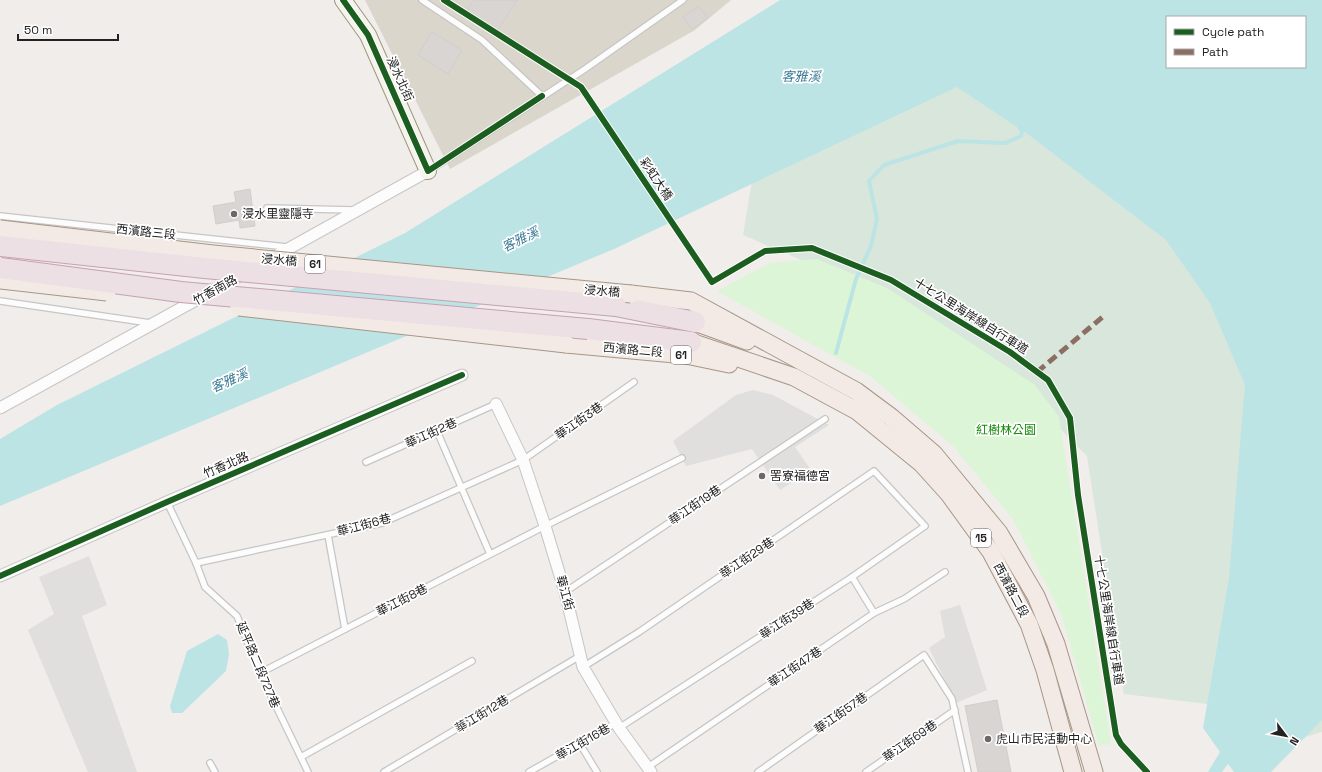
<svg xmlns="http://www.w3.org/2000/svg" width="1322" height="772" font-family="'Space Grotesk','Noto Sans TC',sans-serif">
<style>
.construction{fill:#dad6cc}
.wetland{fill:#d8e6db;fill-rule:evenodd}
.park{fill:#dcf5d6}
.parking{fill:#e0dfde}
.water{fill:#bde4e4;fill-rule:evenodd}
.lines{fill:none;stroke-linecap:round;stroke-linejoin:round}
.stream{stroke:#bde4e4;stroke-width:4}
.building{fill:#d9d5d3;stroke:#d3cecc}
.lane-casing{stroke:#c7c6c5;stroke-width:8}
.street-casing{stroke:#c7c6c5;stroke-width:13}
.secondary-casing{stroke:#9c9980;stroke-width:18}
.primary-casing{stroke:#a79686;stroke-width:19}
.highway-casing{stroke:#c7a0b3;stroke-width:22}
.lane{stroke:#fdfcfc;stroke-width:5.5}
.street{stroke:#fdfcfc;stroke-width:11}
.secondary{stroke:#f5f3ec;stroke-width:16}
.primary{stroke:#f3eae6;stroke-width:17}
.highway{stroke:#ece0e4;stroke-width:20}
.primary-bridge-casing{stroke:#a79686;stroke-width:19;stroke-linecap:butt}
.highway-bridge-casing{stroke:#c7a0b3;stroke-width:22;stroke-linecap:butt}
.primary-bridge{stroke:#f3eae6;stroke-width:17}
.highway-bridge{stroke:#ece0e4;stroke-width:20}
.quiet{stroke:#8d6e63;stroke-width:5;stroke-dasharray:10 5;stroke-linecap:butt}
.cycleway-casing{stroke:#fff;stroke-width:8}
.cycleway{stroke:#1b5e20;stroke-width:6}
.poi-dot{fill:#6a6968;stroke:#fff;stroke-width:1.5}
.labels{text-anchor:middle;stroke-width:3.5;stroke-linejoin:round;paint-order:stroke}
.shield{fill:#fff;stroke:#646464;stroke-width:1}
.shield-label{font-size:11px;font-weight:bold;fill:#222}
.street-label{font-size:12px;fill:#222;stroke:#fff}
.poi-label{font-size:12px;fill:#222;stroke:#fff;text-anchor:start}
.park-label{font-size:12px;fill:#158907;stroke:#fff}
.water-label{font-size:13px;font-style:italic;fill:#3d7b96;stroke:#fff}
</style>
<rect width="100%" height="100%" fill="#f0edea"/>
<polygon class="construction" points="365,0 731,0 695,30 450,169"/>
<path class="wetland" d="M800,0H1322V732L1262,750L1249,709L1124,694L1087,456L1003,371L911,307L743,235L761,128ZM1167,17H1305V67H1167Z"/>
<polygon class="park" points="817,259 887,288 1035,385 1059,417 1111,744 1099,746 1062,616 1013,519 953,446 871,377 717,291 770,263"/>
<g class="parking">
<polygon points="753,390 773,395 829,425 795,447 811,470 780,490 752,449 686,466 673,441 736,395"/>
<polygon points="89,556 107,605 82,616 137,772 88,772 28,630 54,614 39,577"/>
<polygon points="960,605 987,690 956,703 929,648 945,637 940,611"/>
</g>
<g class="water">
<path d="M780,0H1322V720L1271,772H1234L1228,764L1222,772H1208L1220,752L1203,728L1229,578L1245,385L1210,303L1166,240L1029,135L957,87L614,249L0,506V439L57,405L405,233ZM1167,17H1305V67H1167Z"/>
<polygon points="218,634 227,640 229,654 226,671 182,713 172,713 170,706 187,651"/>
</g>
<g class="lines">
<polyline class="stream" points="836,353 856,279 871,246 877,219 869,181 884,165 958,141 1005,143 1021,136 1022,132 1019,126"/>
</g>
<g class="building">
<polygon points="474,0 517,0 498,30 467,10"/>
<polygon points="699,6 708,18 692,29 683,17"/>
<polygon points="432,32 462,50 448,74 418,55"/>
<polygon points="250,189 255,226 240,228 239,220 216,224 213,206 236,202 234,192"/>
<polygon points="997,700 1011,772 978,772 965,706"/>
</g>
<g class="lines">
<g class="lane-casing">
<g id="lane">
<polyline points="422,0 482,40 542,96"/>
<polyline points="429,171 585,69 683,0"/>
<polyline points="267,208 354,210"/>
<polyline points="0,216 287,247"/>
<polyline points="0,301 150,323"/>
<polyline points="437,431 490,554"/>
<polyline points="366,462 496,404"/>
<polyline points="167,502 196,563 205,587 237,616 260,673 308,772"/>
<polyline points="328,535 345,629"/>
<polyline points="196,563 382,523 523,460 634,382"/>
<polyline points="852,577 874,613"/>
<polyline points="565,592 825,419"/>
<polyline points="583,667 639,632 874,471 925,526 852,577 619,728"/>
<polyline points="260,673 545,526 682,458"/>
<polyline points="580,744 597,772"/>
<polyline points="301,757 472,661"/>
<polyline points="210,763 215,772"/>
<polyline points="648,767 874,613 904,599 945,572"/>
<polyline points="384,772 580,656"/>
<polyline points="529,772 616,723"/>
<polyline points="758,772 924,655 952,699 968,772"/>
<polyline points="866,772 955,710"/>
</g>
</g>
<g class="street-casing">
<g id="street">
<polyline points="270,259 428,171"/>
<polyline points="496,404 523,460 545,526 565,592 583,667 619,728 651,772"/>
<polyline points="0,408 245,273"/>
<polyline points="0,576 167,502 462,375"/>
</g>
</g>
<g class="secondary-casing">
<polyline id="secondary" points="343,0 368,35 428,171"/>
</g>
<g class="primary-casing">
<g id="primary">
<polyline points="631,294 691,301 856,391 891,417 934,454 999,533 1036,596 1056,644 1094,772"/>
<polyline points="695,322 747,341"/>
<polyline points="691,342 794,377 857,411 922,464 949,494 991,552 1029,624 1045,670 1073,772"/>
<polyline points="566,344 686,355 729,364"/>
</g>
</g>
<g class="highway-casing">
<g id="highway">
<polyline points="616,306 695,322"/>
<polyline points="588,329 691,342"/>
</g>
</g>
<use href="#lane" class="lane"/>
<use href="#street" class="street"/>
<use href="#secondary" class="secondary"/>
<use href="#primary" class="primary"/>
<use href="#highway" class="highway"/>
<g class="primary-bridge-casing">
<g id="primary-bridge">
<polyline points="0,229 213,254 631,294"/>
<polyline points="0,280 107,292"/>
<polyline points="239,307 566,344"/>
</g>
</g>
<g class="highway-bridge-casing">
<g id="highway-bridge">
<polyline points="0,246 205,268 616,306"/>
<polyline points="0,268 181,292 588,329"/>
</g>
</g>
<use href="#primary-bridge" class="primary-bridge"/>
<use href="#highway-bridge" class="highway-bridge"/>
<polyline class="quiet" points="1037,372 1105,315"/>
<g class="cycleway-casing">
<g id="cycleway">
<polyline points="343,0 368,35 428,171 542,96"/>
<polyline points="444,0 581,87 712,282 765,251 812,248 891,280 1010,352 1048,380 1070,418 1078,495 1116,735 1121,744 1147,772"/>
<polyline points="0,576 167,502 462,375"/>
</g>
</g>
<use href="#cycleway" class="cycleway"/>
</g>
<g class="poi-dot">
<circle cx="234" cy="214" r="4"/>
<circle cx="762" cy="476" r="4"/>
<circle cx="988" cy="739" r="4"/>
</g>
<g class="labels">
<g class="shield">
<rect x="305" y="255" width="20" height="18" rx="3"/>
<rect x="671" y="346" width="20" height="18" rx="3"/>
<rect x="971" y="529" width="20" height="18" rx="3"/>
</g>
<g class="shield-label">
<text x="315" y="268">61</text>
<text x="681" y="359">61</text>
<text x="981" y="542">15</text>
</g>
<g class="street-label">
<text transform="translate(400 79) rotate(66)" y="4">浸水北街</text>
<text transform="translate(656 179) rotate(56)" y="4">彩虹大橋</text>
<text transform="translate(146 232) rotate(6)" y="4">西濱路三段</text>
<text transform="translate(279 260) rotate(5)" y="4">浸水橋</text>
<text transform="translate(215 290) rotate(-29)" y="4">竹香南路</text>
<text transform="translate(602 291) rotate(5)" y="4">浸水橋</text>
<text transform="translate(971 316) rotate(32)" y="4">十七公里海岸線自行車道</text>
<text transform="translate(633 350) rotate(5)" y="4">西濱路二段</text>
<text transform="translate(579 421) rotate(-35)" y="4">華江街3巷</text>
<text transform="translate(431 433) rotate(-24)" y="4">華江街2巷</text>
<text transform="translate(226 465) rotate(-23)" y="4">竹香北路</text>
<text transform="translate(695 505) rotate(-34)" y="4">華江街19巷</text>
<text transform="translate(364 525) rotate(-15)" y="4">華江街6巷</text>
<text transform="translate(747 558) rotate(-34)" y="4">華江街29巷</text>
<text transform="translate(1011 590) rotate(62)" y="4">西濱路二段</text>
<text transform="translate(565 593) rotate(74)" y="4">華江街</text>
<text transform="translate(402 600) rotate(-27)" y="4">華江街8巷</text>
<text transform="translate(787 619) rotate(-33)" y="4">華江街39巷</text>
<text transform="translate(1109 620) rotate(81)" y="4">十七公里海岸線自行車道</text>
<text transform="translate(258 665) rotate(67)" y="4">延平路二段727巷</text>
<text transform="translate(795 667) rotate(-34)" y="4">華江街47巷</text>
<text transform="translate(841 713) rotate(-35)" y="4">華江街57巷</text>
<text transform="translate(482 714) rotate(-31)" y="4">華江街12巷</text>
<text transform="translate(910 741) rotate(-35)" y="4">華江街69巷</text>
<text transform="translate(583 742) rotate(-30)" y="4">華江街16巷</text>
</g>
<g class="poi-label">
<text x="242" y="218">浸水里靈隱寺</text>
<text x="770" y="480">罟寮福德宮</text>
<text x="996" y="743">虎山市民活動中心</text>
</g>
<g class="park-label">
<text x="1006" y="434">紅樹林公園</text>
</g>
<g class="water-label">
<text x="801" y="81">客雅溪</text>
<text transform="translate(520 239) rotate(-26)" y="5">客雅溪</text>
<text transform="translate(229 380) rotate(-24)" y="5">客雅溪</text>
</g>
</g>
<rect x="1166" y="16" width="140" height="52" fill="#ffffff" stroke="#a7a7a7"/>
<rect x="1174" y="29" width="20" height="6" fill="#1b5e20" stroke="#a7a7a7"/>
<text x="1202" y="36" font-size="12" fill="#222222">Cycle path</text>
<rect x="1174" y="49" width="20" height="6" fill="#8d6e63" stroke="#a7a7a7"/>
<text x="1202" y="56" font-size="12" fill="#222222">Path</text>
<g transform="translate(1286 736) rotate(122)" stroke="#ffffff" stroke-width="3" paint-order="stroke">
<path d="M0-3L7 15L0 10L-7 15Z" fill="#222222"/>
<text y="-6" font-size="11" font-weight="bold" text-anchor="middle" fill="#222222">N</text>
</g>
<path d="M18 34v6h100v-6" fill="none" stroke="#222222" stroke-width="2"/>
<text x="24" y="34" font-size="12" fill="#222222" stroke="#ffffff" stroke-width="3" paint-order="stroke">50 m</text>
</svg>
